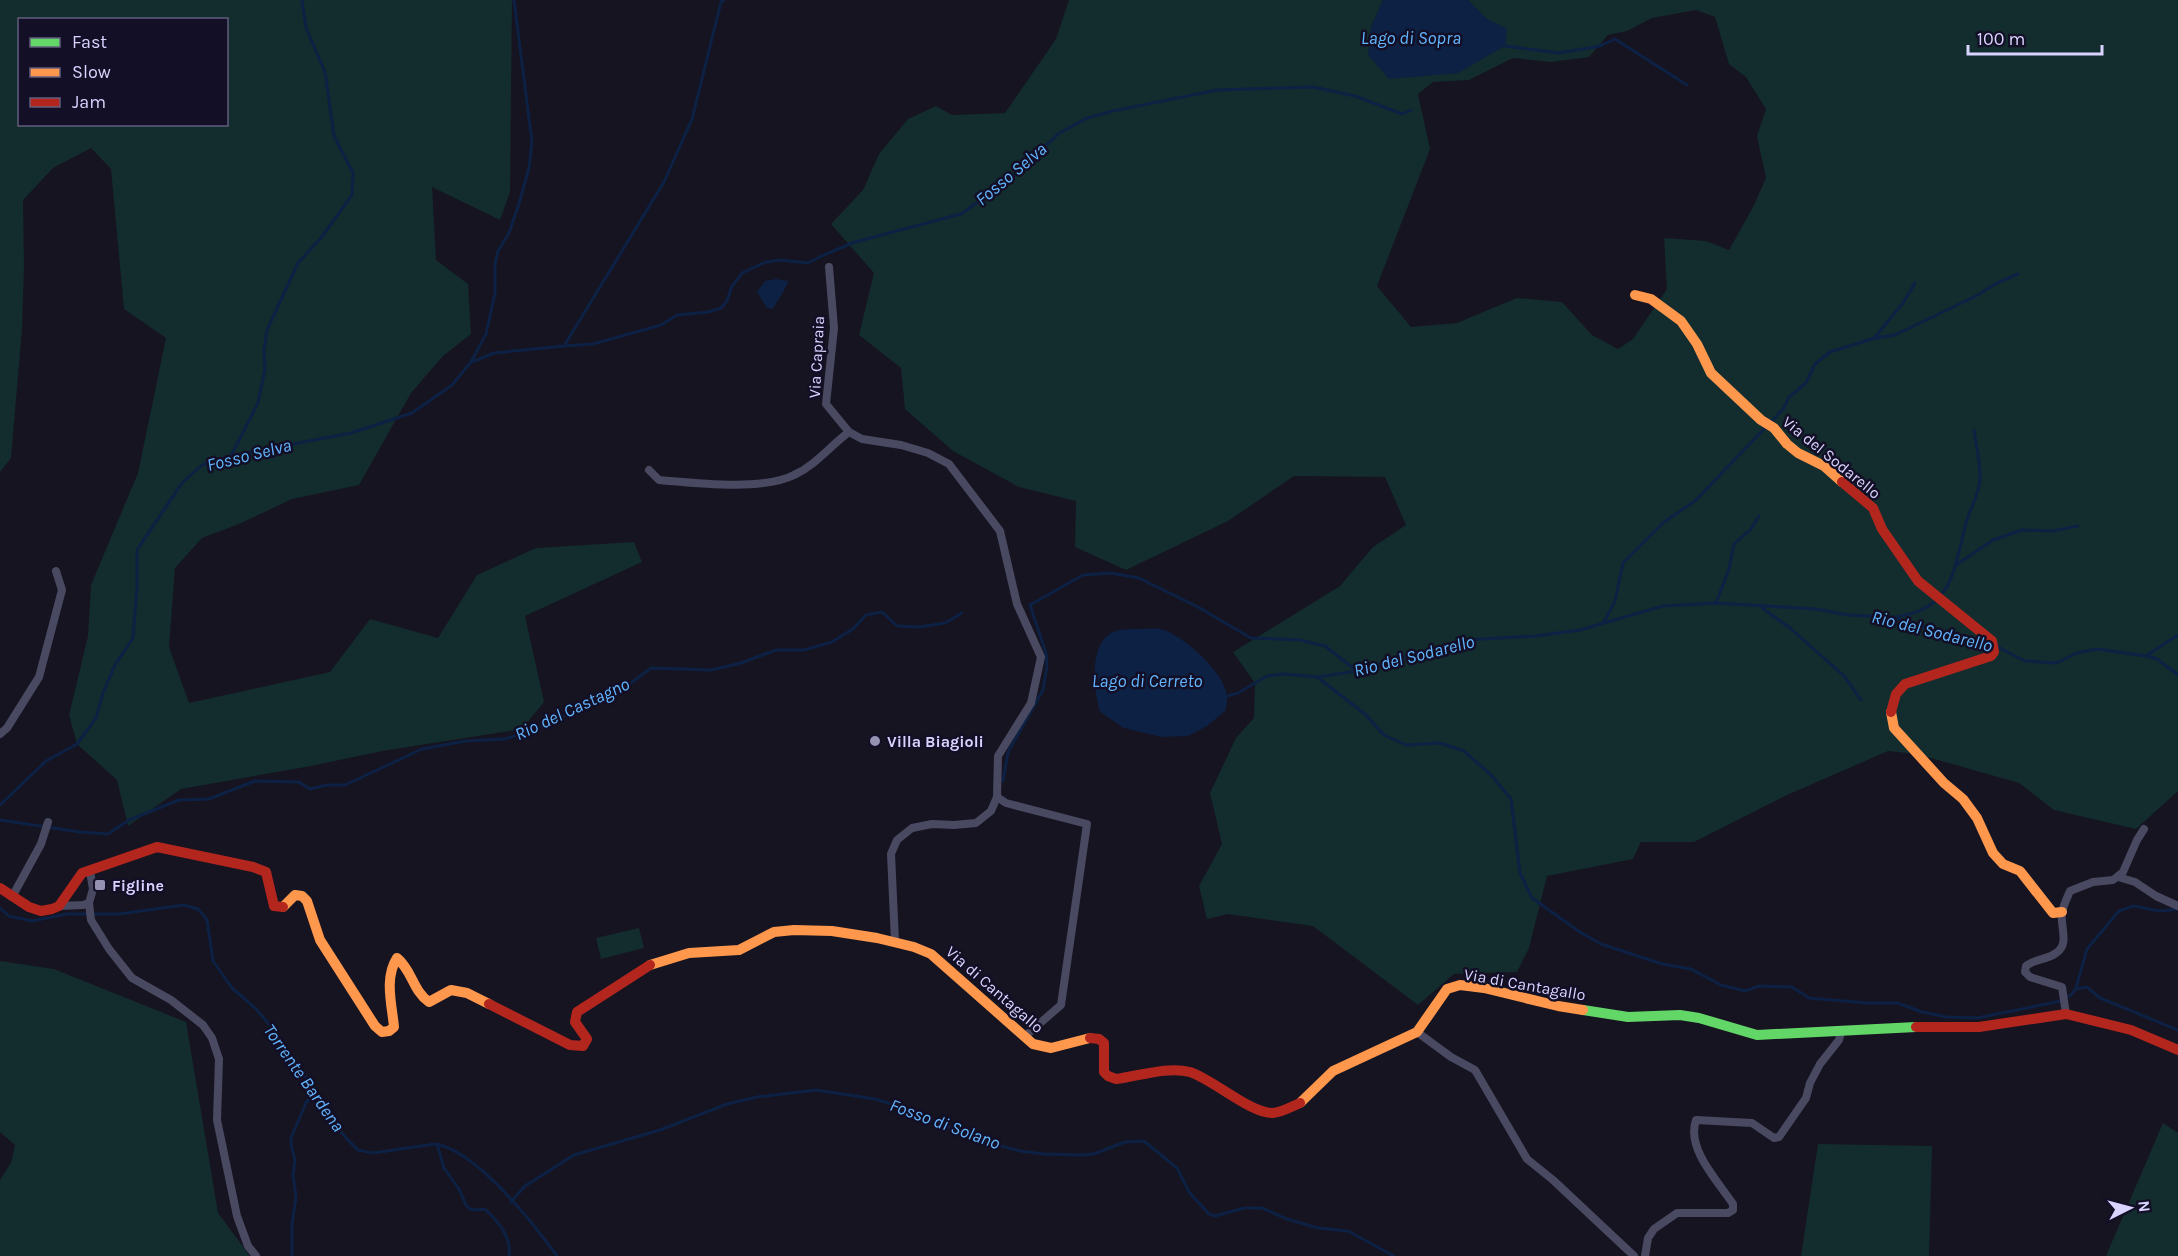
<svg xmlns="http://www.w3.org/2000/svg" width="2178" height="1256" font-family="Karla,sans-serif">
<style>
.green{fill:#132c2d;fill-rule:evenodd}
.water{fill:#0d2144}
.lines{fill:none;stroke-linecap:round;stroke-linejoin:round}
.stream{stroke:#0d2144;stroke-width:3}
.street{stroke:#4a4962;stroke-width:8}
.fast{stroke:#63d668;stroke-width:10}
.slow{stroke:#ff974d;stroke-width:10}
.jam{stroke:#b3261e;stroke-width:10}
.poi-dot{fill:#9591b1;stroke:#130f26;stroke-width:2}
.labels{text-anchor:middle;stroke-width:5;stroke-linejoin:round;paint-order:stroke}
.street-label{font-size:16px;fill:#d9d4ff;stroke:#130f26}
.poi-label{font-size:16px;font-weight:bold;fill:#d9d4ff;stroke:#130f26;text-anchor:start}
.water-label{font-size:18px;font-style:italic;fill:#62b6ff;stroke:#130f26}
</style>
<rect width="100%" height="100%" fill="#161421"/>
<g class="green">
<path d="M0,0H512L510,192L500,220L432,187L436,260L468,284L471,334L443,356L411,393L359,485L292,499L239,524L202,538L175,568L169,647L189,703L330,672L370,619L438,638L477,575L536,548L634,542L642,562L525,616L544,702L522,729L382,751L311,766L181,789L128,826L117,780L77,744L69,715L88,636L91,585L138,473L166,338L124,309L111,169L91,148L53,168L23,200L24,267L22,329L11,458L0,472ZM20,20H226V124H20Z"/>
<path d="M1069,0H1383L1371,27L1432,74L1458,73L1476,61L1507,29L1487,19L1468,0H2178V791L2136,829L2054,810L2019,783L1917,754L1888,751L1787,795L1694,842H1641L1633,859L1547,876L1529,948L1517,972L1454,974L1418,1005L1313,926L1228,914L1207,919L1199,886L1222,844L1210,793L1236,738L1254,718L1255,683L1233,652L1340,586L1373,547L1406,525L1385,477L1294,476L1228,521L1126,570L1075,547L1076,501L1019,487L953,451L905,409L901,368L859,335L874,273L831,224L863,190L879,154L908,119L936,106L952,115L1005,113L1056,39ZM1696,10L1715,17L1729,64L1746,77L1766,109L1757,136L1766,178L1753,207L1729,250L1706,241L1664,238L1667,289L1633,339L1618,349L1592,335L1562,302L1517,298L1457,323L1411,327L1377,286L1430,149L1418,94L1433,82L1469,80L1513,58L1551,62L1589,57L1608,35L1627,31L1652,18Z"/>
<polygon points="639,928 644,948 601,959 596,938"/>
<polygon points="0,961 54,969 186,1022 218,1213 250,1256 0,1256 0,1180 11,1163 15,1145 0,1132"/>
<polygon points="2163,1123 2178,1133 2178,1256 2106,1256"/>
<polygon points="1818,1144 1932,1146 1929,1256 1801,1256"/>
</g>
<g class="water">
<polygon points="1383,0 1468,0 1487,19 1507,29 1505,46 1458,73 1389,79 1368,55 1371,27"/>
<path d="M776,279L788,281C785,292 778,299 773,309L767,308L757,292L765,281Z"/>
<path d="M1137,629C1144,629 1154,628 1161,629C1183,635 1226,673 1227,697C1228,701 1226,707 1225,711L1207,726L1188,736L1161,737L1124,728L1100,712C1094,690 1088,643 1113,632C1120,629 1130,629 1137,629Z"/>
</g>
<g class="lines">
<g class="stream">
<polyline points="1505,46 1559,53 1600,46 1615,39 1687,85"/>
<polyline points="1875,337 1903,303 1915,283"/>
<polyline points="564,346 593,344 661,325 677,315 708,312 721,308 727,301 731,288 742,273 766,262 781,260 808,263 826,254 855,242 961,214 1012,178 1058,134 1087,118 1113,111 1217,90 1313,87 1355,96 1402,114 1411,110"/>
<polyline points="472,362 494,353 564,346 664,182 692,119 721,2 724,0"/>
<polyline points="1771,422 1784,408 1789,397 1806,383 1815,364 1830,352 1875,338 1895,335 1974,297 1997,283 2018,274"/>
<polyline points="231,456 258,403 265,369 264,351 267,330 298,263 321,238 352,195 353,173 334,136 325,72 306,28 302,0"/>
<polyline points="1956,565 1993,540 2022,530 2052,531 2078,526"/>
<polyline points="1716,603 1729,569 1734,544 1751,529 1759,516"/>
<polyline points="1762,608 1790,628 1844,676 1861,700"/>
<path d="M1894,617C1956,610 1953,567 1967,520C1971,507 1979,493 1980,480C1981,464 1976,446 1974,430"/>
<polyline points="1604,622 1615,601 1623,563 1664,522 1695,501 1766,427"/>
<polyline points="1996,646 2025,661 2056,663 2077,653 2097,649 2146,656 2178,635"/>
<polyline points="2147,656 2157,659 2178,675"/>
<polyline points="1317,677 1365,714 1384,735 1406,745 1440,743 1464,751 1491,775 1511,799 1520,873 1532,898 1580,932 1601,944 1662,964 1691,969 1721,985 1745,991 1759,986 1792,987 1809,998 1867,1003 1898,1003 1922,1012 1947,1017 1977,1018 2061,1001 2072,994 2075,989 2087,987 2100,998 2178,1030"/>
<polyline points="1227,696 1238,693 1267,676 1284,674 1317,677 1357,671 1463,640 1536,636 1580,630 1663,606 1716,603 1816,609 1848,615 1891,617 1952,635 1985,641"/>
<polyline points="1003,781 1008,752 1043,690 1047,666 1046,653 1030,605 1083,575 1111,573 1139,578 1198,607 1251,638 1300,640 1325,646 1357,671"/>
<polyline points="0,805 46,761 77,744 96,718 103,693 115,665 133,638 137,587 137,550 182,483 202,465 231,456 351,433 412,413 452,385 471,362 486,334 495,293 495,264 498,251 509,233 518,207 529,168 532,142 514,0"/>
<polyline points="0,820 80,832 108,834 129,820 179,800 209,799 255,781 299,782 310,789 327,785 345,785 422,749 466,741 505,739 546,725 631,683 651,668 711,670 741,663 776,650 804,650 832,642 853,629 866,615 882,612 897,626 919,627 945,623 962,613"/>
<path d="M0,908L9,916L32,921L67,914H119L184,905L198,909L207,920L213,961L232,988L257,1010L272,1028L283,1047L310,1083L336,1126L348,1140L358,1150L373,1153L435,1144C476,1150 533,1223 557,1256"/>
<polyline points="2076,988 2087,949 2119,911 2133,906 2160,911 2178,909"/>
<path d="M437,1144L444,1168L459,1189L466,1205L470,1209L476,1210L485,1209C498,1222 512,1237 509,1256"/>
<polyline points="511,1202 525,1186 574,1155 660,1130 727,1104 757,1097 816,1090 875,1099 904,1108 979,1140 1020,1151 1044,1154 1081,1155 1094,1154 1125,1142 1144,1141 1177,1168 1189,1192 1209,1214 1215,1216 1244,1208 1262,1208 1287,1219 1318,1228 1348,1231 1394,1256"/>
<polyline points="292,1256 292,1224 296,1197 293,1175 295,1160 291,1145 291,1138 306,1103 315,1091"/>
</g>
<g class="street">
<polyline points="829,267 834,328 826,404 849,432 862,439 901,445 928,453 949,464 1000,531 1017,604 1041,657 1031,703 998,756 997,797 991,811 976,823 954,825 932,824 912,828 897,840 891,854 895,941"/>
<path d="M649,470L659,480C695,483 763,491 794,475C816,465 830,446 849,432"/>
<polyline points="0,734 7,728 39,677 62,590 56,571"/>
<polyline points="997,797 1006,803 1087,824 1061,1005 1024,1037"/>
<polyline points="90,871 93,889 89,903 91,920 109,949 132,978 171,1000 203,1025 212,1038 219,1059 217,1120 237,1216 248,1246 256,1256"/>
<polyline points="2118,877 2135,882 2156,896 2178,906"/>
<polyline points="12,897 41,844 48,822"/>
<polyline points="59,906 83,905 89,903"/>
<path d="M2066,1014L2062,987L2030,977L2025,972L2026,966C2034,959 2047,960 2056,953C2070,944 2060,927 2062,913C2063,906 2067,898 2070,891L2093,882L2113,880L2123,872L2137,840L2144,829"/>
<polyline points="1417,1032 1451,1057 1475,1070 1527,1159 1553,1180 1634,1256"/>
<path d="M1645,1256L1648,1238L1654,1229L1677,1213H1728L1733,1210V1204C1718,1181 1686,1149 1696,1120L1752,1123L1774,1138L1779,1137L1806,1098L1810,1083L1820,1064L1839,1040L1841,1032"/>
</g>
<polyline class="fast" points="1583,1010 1628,1017 1680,1015 1699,1018 1757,1035 1916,1027"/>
<g class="slow">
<polyline points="1635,295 1651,299 1681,321 1697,344 1711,373 1761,420 1774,428 1787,444 1798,453 1824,466 1842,482"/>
<polyline points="1891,712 1894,728 1944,783 1963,799 1977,818 1993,853 2003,864 2020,871 2053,913 2062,912"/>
<path d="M283,907L295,895L302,896L307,901L320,940L375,1026L382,1032L389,1031L394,1027C392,1005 384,978 397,958C412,970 413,991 429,1002L451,990L467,993L489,1004"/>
<polyline points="650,965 689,953 739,950 774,932 794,930 832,931 877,938 914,947 931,954 1033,1044 1051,1048 1090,1038"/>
<polyline points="1300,1103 1333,1071 1417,1032 1447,989 1460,985 1484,988 1558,1006 1583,1010"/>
</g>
<g class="jam">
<polyline points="1842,482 1873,508 1882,529 1918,581 1992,641 1994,652 1991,656 1905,684 1896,694 1891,712"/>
<polyline points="0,888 29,907 41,911 52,909 59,906 82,873 157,847 253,867 266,872 274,906 283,907"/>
<polyline points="489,1004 570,1045 583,1046 587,1039 575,1022 577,1012 650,965"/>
<polyline points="1916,1027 1979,1027 2066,1014 2131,1030 2178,1050"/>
<path d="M1090,1038L1099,1039L1104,1043V1072L1108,1076L1116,1079C1139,1076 1168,1066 1190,1072C1214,1080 1251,1114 1273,1113C1283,1112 1291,1107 1300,1103"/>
</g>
</g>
<g class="poi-dot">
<circle cx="875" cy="741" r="6"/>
<rect x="94" y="879" width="12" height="12" rx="3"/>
</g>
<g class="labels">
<g class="street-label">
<text transform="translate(816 357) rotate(-87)" y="6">Via Capraia</text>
<text transform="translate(1832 457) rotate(39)" y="6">Via del Sodarello</text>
<text transform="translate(1525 984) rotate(10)" y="6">Via di Cantagallo</text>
<text transform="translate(995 989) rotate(41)" y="6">Via di Cantagallo</text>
</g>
<g class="poi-label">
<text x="887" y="747">Villa Biagioli</text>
<text x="112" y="891">Figline</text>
</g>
<g class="water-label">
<text x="1411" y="44">Lago di Sopra</text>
<text transform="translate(1011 174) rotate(-40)" y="6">Fosso Selva</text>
<text transform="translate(249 455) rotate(-14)" y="6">Fosso Selva</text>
<text transform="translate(1932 631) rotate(14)" y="6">Rio del Sodarello</text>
<text transform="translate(1414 656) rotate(-14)" y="6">Rio del Sodarello</text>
<text x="1147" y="687">Lago di Cerreto</text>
<text transform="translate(572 709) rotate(-25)" y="6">Rio del Castagno</text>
<text transform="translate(304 1078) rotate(55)" y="6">Torrente Bardena</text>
<text transform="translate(945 1124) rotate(20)" y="6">Fosso di Solano</text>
</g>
</g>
<rect x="18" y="18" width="210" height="108" fill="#130f26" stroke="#625e7d" stroke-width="1.5"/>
<rect x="30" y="38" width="30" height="9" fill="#63d668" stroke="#625e7d" stroke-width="1.5"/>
<text x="72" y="48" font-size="18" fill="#d9d4ff">Fast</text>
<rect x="30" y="68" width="30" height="9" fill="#ff974d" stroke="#625e7d" stroke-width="1.5"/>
<text x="72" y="78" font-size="18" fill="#d9d4ff">Slow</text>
<rect x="30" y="98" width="30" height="9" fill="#b3261e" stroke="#625e7d" stroke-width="1.5"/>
<text x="72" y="108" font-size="18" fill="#d9d4ff">Jam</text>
<g transform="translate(2130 1208) rotate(84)" stroke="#130f26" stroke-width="4.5" paint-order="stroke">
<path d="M0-4.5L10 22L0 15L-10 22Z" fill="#d9d4ff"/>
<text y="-9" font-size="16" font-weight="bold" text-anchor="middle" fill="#d9d4ff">N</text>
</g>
<path d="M1968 45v9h134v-9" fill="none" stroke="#d9d4ff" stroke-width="3"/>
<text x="1977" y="45" font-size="18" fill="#d9d4ff" stroke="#130f26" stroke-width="4.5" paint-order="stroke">100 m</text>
</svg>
